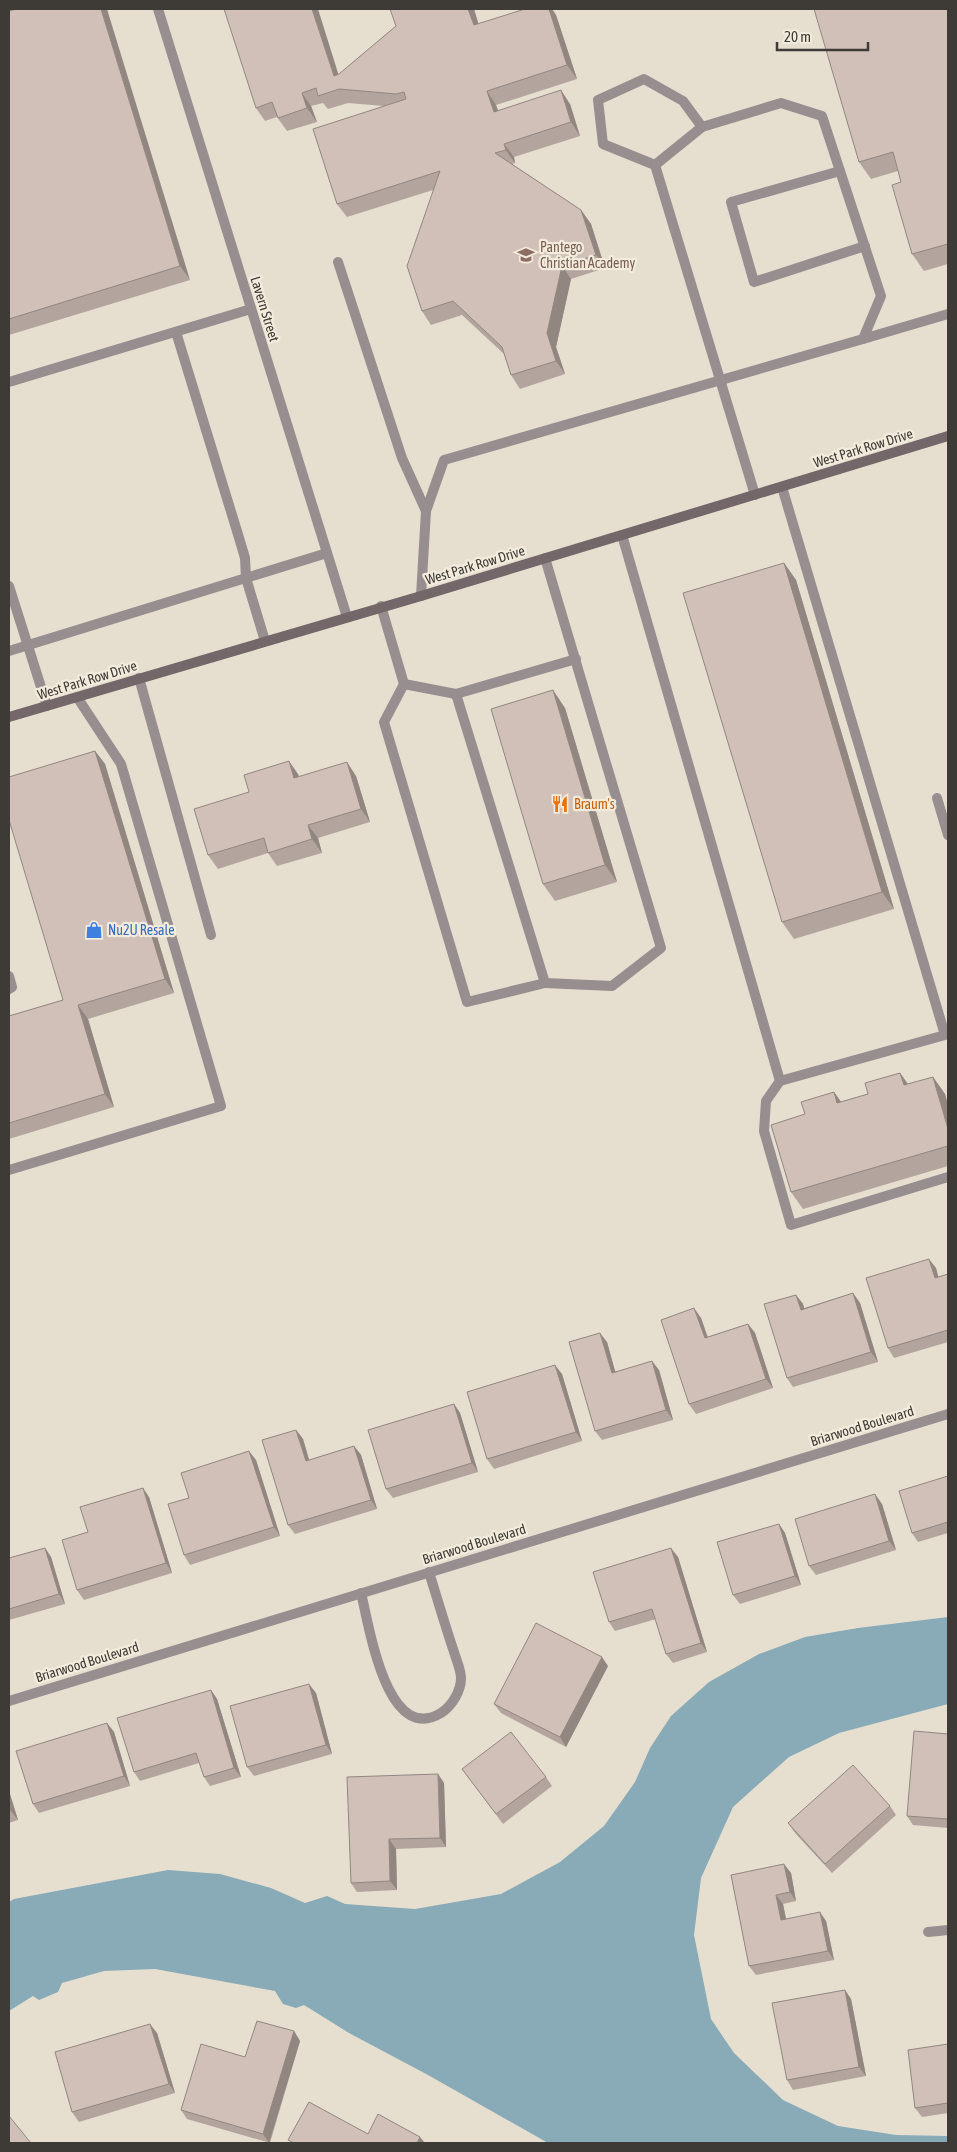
<svg xmlns="http://www.w3.org/2000/svg" width="957" height="2152" font-family="'Asap Condensed',sans-serif">
<style>
.water{fill:#88abb7}
.lines{fill:none;stroke-linecap:round;stroke-linejoin:round}
.lane{stroke:#968e8f;stroke-width:10}
.street{stroke:#968e8f;stroke-width:10}
.secondary{stroke:#736769;stroke-width:10}
.wall{fill:#b3a59e}
.shaded-wall{fill:#928681}
.building{fill:#d0c0b8;stroke:#928681}
.labels{text-anchor:middle;stroke-width:4.5;stroke-linejoin:round;paint-order:stroke}
.education-label{font-size:14px;fill:#785e54;stroke:#f3ecdd;text-anchor:start}
.street-label{font-size:14px;fill:#3e3b36;stroke:#f3ecdd}
.food-label{font-size:14px;fill:#c56008;stroke:#f3ecdd;text-anchor:start}
.shop-label{font-size:14px;fill:#366cbe;stroke:#f3ecdd;text-anchor:start}
</style>
<rect width="100%" height="100%" fill="#e6dfd0"/>
<polygon class="water" points="948,1617 948,1704 839,1733 789,1757 733,1807 701,1878 694,1935 711,2019 734,2053 783,2100 838,2126 896,2135 948,2136 948,2143 548,2143 428,2075 349,2033 304,2005 296,2008 283,2004 275,1991 155,1969 104,1971 62,1983 58,1992 39,2000 33,1996 9,2011 9,1902 14,1899 168,1870 220,1874 271,1888 305,1903 327,1896 345,1904 415,1909 501,1894 560,1862 604,1826 635,1782 650,1748 671,1716 709,1682 759,1654 805,1637 858,1628"/>
<g class="lines">
<g class="lane">
<polyline points="702,127 683,101 644,79 598,100 603,144 655,165 755,495"/>
<polyline points="840,171 731,202 754,282 865,246"/>
<polyline points="338,262 402,458 426,511"/>
<polyline points="176,332 240,541 245,558 246,578 265,641"/>
<polyline points="863,339 948,314"/>
<polyline points="9,382 251,309"/>
<polyline points="622,535 780,1081 945,1035 782,487"/>
<polyline points="9,586 47,706"/>
<polyline points="421,596 426,511 444,460 863,339 881,296 822,116 781,103 702,127 655,165"/>
<polyline points="381,606 404,684 456,694 545,983 612,986 661,948 545,558"/>
<polyline points="9,651 327,553"/>
<polyline points="139,678 211,935"/>
<polyline points="404,684 384,722 467,1002 545,983"/>
<polyline points="456,694 576,659"/>
<polyline points="937,798 948,835"/>
<polyline points="9,976 12,987 9,989"/>
<polyline points="780,1081 766,1101 764,1131 791,1225 948,1177"/>
<polyline points="9,1170 221,1106 121,764 77,697"/>
<path d="M361,1593C369,1624 386,1746 441,1713C452,1706 461,1691 461,1678C461,1670 456,1659 454,1652C445,1625 437,1598 429,1572"/>
</g>
<g class="street">
<polyline points="158,9 347,617"/>
<polyline points="9,1701 948,1414"/>
<polyline points="928,1932 948,1930"/>
</g>
<polyline class="secondary" points="9,717 421,596 948,436"/>
</g>
<g class="wall">
<polygon points="390,9 474,9 478,24 525,9 552,9 556,15 577,79 496,105 498,110 570,104 580,136 514,157 515,163 512,164 581,210 591,224 605,268 571,279 556,347 565,374 520,389 511,375 504,354 462,315 431,325 422,311 433,190 347,217 337,204 384,106 348,103 328,109 323,103 311,106 317,122 287,131 277,117 265,121 256,108 339,74 396,26"/>
<polygon points="948,9 948,264 924,271 912,254 901,182 898,171 871,179 859,162"/>
<polygon points="9,11 190,280 9,335"/>
<polygon points="784,563 796,580 894,909 794,939 782,922"/>
<polygon points="565,708 617,882 555,901 543,884"/>
<polygon points="95,751 105,764 174,993 88,1019 114,1107 9,1139 9,1016 63,1000"/>
<polygon points="298,774 299,777 356,776 370,822 318,838 322,853 277,866 268,853 218,869 208,855 249,792"/>
<polygon points="900,1073 908,1084 933,1077 945,1094 948,1105 948,1166 803,1209 791,1192 805,1114 834,1092 841,1102 868,1094"/>
<polygon points="936,1268 938,1277 948,1274 948,1342 894,1358 888,1348"/>
<polygon points="853,1293 860,1303 878,1362 793,1387 787,1378 796,1295 803,1304 804,1308"/>
<polygon points="701,1318 708,1337 748,1324 755,1333 773,1388 696,1414 689,1404"/>
<polygon points="607,1342 615,1371 659,1370 673,1420 602,1440 595,1431"/>
<polygon points="562,1374 582,1441 494,1469 487,1459"/>
<polygon points="454,1404 460,1413 478,1472 393,1498 386,1489"/>
<polygon points="296,1430 303,1439 309,1460 354,1446 361,1455 377,1509 295,1534 288,1525"/>
<polygon points="256,1460 280,1536 190,1565 184,1555 189,1498"/>
<polygon points="948,1476 948,1533 918,1542 912,1533"/>
<polygon points="149,1497 172,1573 84,1600 77,1590 88,1532"/>
<polygon points="882,1504 896,1550 816,1575 809,1566"/>
<polygon points="779,1524 785,1533 801,1585 740,1604 733,1595"/>
<polygon points="45,1548 51,1557 65,1604 9,1620 9,1558"/>
<polygon points="678,1557 707,1652 673,1663 666,1654 656,1619 615,1631 609,1622"/>
<polygon points="608,1666 566,1747 501,1713 494,1704"/>
<polygon points="211,1690 217,1699 241,1777 210,1786 204,1777 199,1763 140,1781 134,1772"/>
<polygon points="316,1693 332,1754 254,1776 247,1767"/>
<polygon points="107,1723 114,1732 130,1786 39,1813 33,1804"/>
<polygon points="948,1734 948,1828 913,1825 907,1816"/>
<polygon points="462,1769 546,1777 552,1786 503,1824"/>
<polygon points="438,1774 444,1783 446,1847 396,1849 397,1890 357,1892 351,1883"/>
<polygon points="9,1791 18,1820 9,1823"/>
<polygon points="890,1806 896,1815 832,1873 795,1833 788,1823"/>
<polygon points="791,1873 796,1901 783,1904 786,1919 826,1921 834,1960 756,1975 749,1966 731,1875"/>
<polygon points="845,1990 851,1999 866,2076 793,2090 787,2080"/>
<polygon points="294,2031 300,2041 270,2143 187,2119 181,2110 245,2057"/>
<polygon points="157,2033 175,2093 79,2122 72,2112"/>
<polygon points="948,2044 948,2113 922,2117 915,2108"/>
</g>
<g class="shaded-wall">
<polygon points="101,9 107,9 190,280 180,266"/>
<polygon points="312,9 318,9 343,89 334,76"/>
<polygon points="468,9 474,9 483,39 474,25"/>
<polygon points="549,9 552,9 556,15 577,79 567,65"/>
<polygon points="561,90 570,104 580,136 571,122"/>
<polygon points="487,91 496,105 503,125 494,112"/>
<polygon points="302,93 311,106 317,122 307,108"/>
<polygon points="504,144 514,157 515,163 506,150"/>
<polygon points="581,210 591,224 605,268 596,255"/>
<polygon points="562,266 571,279 556,347 565,374 556,361 547,333"/>
<polygon points="784,563 796,580 894,909 882,892"/>
<polygon points="553,690 565,708 617,882 605,865"/>
<polygon points="95,751 105,764 174,993 165,979"/>
<polygon points="289,761 298,774 303,792 294,778"/>
<polygon points="347,762 356,776 370,822 361,809"/>
<polygon points="308,825 318,838 322,853 312,839"/>
<polygon points="78,1005 88,1019 114,1107 105,1094"/>
<polygon points="900,1073 912,1090 904,1085"/>
<polygon points="933,1077 945,1094 948,1105 948,1129"/>
<polygon points="834,1092 846,1109 837,1103"/>
<polygon points="929,1259 936,1268 941,1287 935,1278"/>
<polygon points="853,1293 860,1303 878,1362 871,1352"/>
<polygon points="796,1295 803,1304 807,1319 801,1310"/>
<polygon points="694,1308 701,1318 711,1348 705,1338"/>
<polygon points="748,1324 755,1333 773,1388 766,1379"/>
<polygon points="600,1333 607,1342 618,1382 612,1373"/>
<polygon points="652,1361 659,1370 673,1420 666,1410"/>
<polygon points="555,1365 562,1374 582,1441 576,1432"/>
<polygon points="454,1404 460,1413 478,1472 472,1463"/>
<polygon points="296,1430 303,1439 312,1470 306,1461"/>
<polygon points="354,1446 361,1455 377,1509 371,1500"/>
<polygon points="249,1451 256,1460 280,1536 274,1527"/>
<polygon points="143,1488 149,1497 172,1573 166,1563"/>
<polygon points="875,1494 882,1504 896,1550 889,1541"/>
<polygon points="779,1524 785,1533 801,1585 795,1576"/>
<polygon points="45,1548 51,1557 65,1604 59,1594"/>
<polygon points="671,1548 678,1557 707,1652 701,1643"/>
<polygon points="602,1657 608,1666 566,1747 560,1737"/>
<polygon points="309,1684 316,1693 332,1754 326,1745"/>
<polygon points="211,1690 217,1699 241,1777 234,1768"/>
<polygon points="107,1723 114,1732 130,1786 124,1776"/>
<polygon points="438,1774 444,1783 446,1847 440,1838"/>
<polygon points="9,1791 18,1820 11,1811 9,1802"/>
<polygon points="389,1839 396,1849 397,1890 390,1881"/>
<polygon points="784,1864 791,1873 796,1901 790,1892"/>
<polygon points="776,1895 783,1904 788,1929 781,1920"/>
<polygon points="820,1912 826,1921 834,1960 828,1951"/>
<polygon points="845,1990 851,1999 866,2076 859,2067"/>
<polygon points="150,2024 157,2033 175,2093 169,2084"/>
<polygon points="294,2031 300,2041 269,2143 263,2134"/>
<polygon points="420,2137 425,2143 417,2143"/>
</g>
<g class="building">
<polygon points="17,9 101,9 180,266 9,319 9,11"/>
<polygon points="224,9 312,9 334,76 339,74 396,26 390,9 468,9 474,25 525,9 549,9 567,65 487,91 494,112 561,90 571,122 504,144 506,150 495,153 581,210 596,255 562,266 547,333 556,361 511,375 502,347 453,301 422,311 407,266 440,171 337,204 313,129 406,99 404,92 396,94 339,89 318,96 316,88 302,93 307,108 278,118 272,102 256,108"/>
<polygon points="814,9 948,9 948,244 912,254 892,185 901,182 893,152 859,162"/>
<polygon points="784,563 882,892 782,922 683,593"/>
<polygon points="553,690 605,865 543,884 491,709"/>
<polygon points="95,751 165,979 78,1005 105,1094 9,1123 9,1016 63,1000 9,820 9,777"/>
<polygon points="289,761 294,778 347,762 361,809 308,825 312,839 268,853 264,838 208,855 194,809 249,792 244,775"/>
<polygon points="900,1073 904,1085 933,1077 948,1129 948,1146 791,1192 771,1125 805,1114 801,1102 834,1092 837,1103 868,1094 865,1083"/>
<polygon points="929,1259 935,1278 948,1274 948,1330 888,1348 866,1278"/>
<polygon points="853,1293 871,1352 787,1378 764,1304 796,1295 801,1310"/>
<polygon points="694,1308 705,1338 748,1324 766,1379 689,1404 661,1320"/>
<polygon points="600,1333 612,1373 652,1361 666,1410 595,1431 569,1342"/>
<polygon points="555,1365 576,1432 487,1459 467,1392"/>
<polygon points="454,1404 472,1463 386,1489 368,1430"/>
<polygon points="296,1430 306,1461 354,1446 371,1500 288,1525 262,1440"/>
<polygon points="249,1451 274,1527 184,1555 168,1504 189,1498 181,1473"/>
<polygon points="948,1476 948,1522 912,1533 899,1491"/>
<polygon points="143,1488 166,1563 77,1590 62,1540 88,1532 80,1507"/>
<polygon points="875,1494 889,1541 809,1566 795,1519"/>
<polygon points="779,1524 795,1576 733,1595 717,1542"/>
<polygon points="45,1548 59,1594 9,1609 9,1558"/>
<polygon points="671,1548 701,1643 666,1654 652,1609 609,1622 593,1572"/>
<polygon points="536,1623 602,1657 560,1737 494,1704"/>
<polygon points="309,1684 326,1745 247,1767 230,1706"/>
<polygon points="211,1690 234,1768 204,1777 196,1753 134,1772 117,1718"/>
<polygon points="107,1723 124,1776 33,1804 16,1751"/>
<polygon points="914,1731 948,1734 948,1819 907,1816"/>
<polygon points="511,1732 546,1777 496,1814 462,1769"/>
<polygon points="853,1765 890,1806 825,1864 788,1823"/>
<polygon points="438,1774 440,1838 389,1839 390,1881 351,1883 347,1777"/>
<polygon points="9,1802 11,1811 9,1811"/>
<polygon points="784,1864 790,1892 776,1895 781,1920 820,1912 828,1951 749,1966 731,1875"/>
<polygon points="845,1990 859,2067 787,2080 772,2003"/>
<polygon points="257,2021 294,2031 263,2134 181,2110 201,2044 245,2057"/>
<polygon points="150,2024 169,2084 72,2112 55,2052"/>
<polygon points="948,2044 948,2103 915,2108 908,2050"/>
<polygon points="309,2102 368,2134 378,2114 420,2137 417,2143 294,2143 288,2140"/>
<polygon points="9,2116 31,2143 9,2143"/>
</g>
<defs>
<g id="school-bare" transform="scale(1.35)"><path d="M0-5L7-2L0 1L-7-2ZM-4 1L0 2.5L4 1V4Q0 6-4 4Z" fill="#8d6e63" stroke="#f3ecdd" stroke-width="2.5" paint-order="stroke"/></g>
<g id="restaurant-bare" transform="scale(1.35)"><path d="M-5-6h1v4h1v-4h1v4h1v-4h1v5L-1.5 .5V6h-2V.5L-5-1ZM5-6V6H3V1.5H1.5Q1.5-4 5-6Z" fill="#e8710a" stroke="#f3ecdd" stroke-width="2.5" paint-order="stroke"/></g>
<g id="shop-bare" transform="scale(1.35)"><path d="M-5-2.5h2.3a2.7 3.5 0 0 1 5.4 0H5L5.5 6h-11ZM-1.5-2.5h3a1.5 2.3 0 0 0-3 0Z" fill="#3f7fe0" stroke="#f3ecdd" stroke-width="2.5" paint-order="stroke"/></g>
</defs>
<g fill-rule="evenodd">
<use href="#school-bare" x="526" y="255"/>
<use href="#restaurant-bare" x="560" y="804"/>
<use href="#shop-bare" x="94" y="930"/>
</g>
<g class="labels">
<g class="education-label">
<text x="540" y="252">Pantego<tspan x="540" dy="16">Christian Academy</tspan></text>
</g>
<g class="street-label">
<text transform="translate(265 309) rotate(73)" y="5">Lavern Street</text>
<text transform="translate(863 448) rotate(-17)" y="5">West Park Row Drive</text>
<text transform="translate(475 565) rotate(-17)" y="5">West Park Row Drive</text>
<text transform="translate(87 680) rotate(-17)" y="5">West Park Row Drive</text>
<text transform="translate(862 1426) rotate(-17)" y="5">Briarwood Boulevard</text>
<text transform="translate(474 1544) rotate(-17)" y="5">Briarwood Boulevard</text>
<text transform="translate(87 1662) rotate(-17)" y="5">Briarwood Boulevard</text>
</g>
<g class="food-label">
<text x="574" y="809">Braum's</text>
</g>
<g class="shop-label">
<text x="108" y="935">Nu2U Resale</text>
</g>
</g>
<rect width="957" height="2152" fill="none" stroke="#3e3b36" stroke-width="20"/>
<path d="M777 42v8h91v-8" fill="none" stroke="#3e3b36" stroke-width="2.5"/>
<text x="784" y="42" font-size="15" fill="#3e3b36" stroke="#f3ecdd" stroke-width="4" paint-order="stroke">20 m</text>
</svg>
